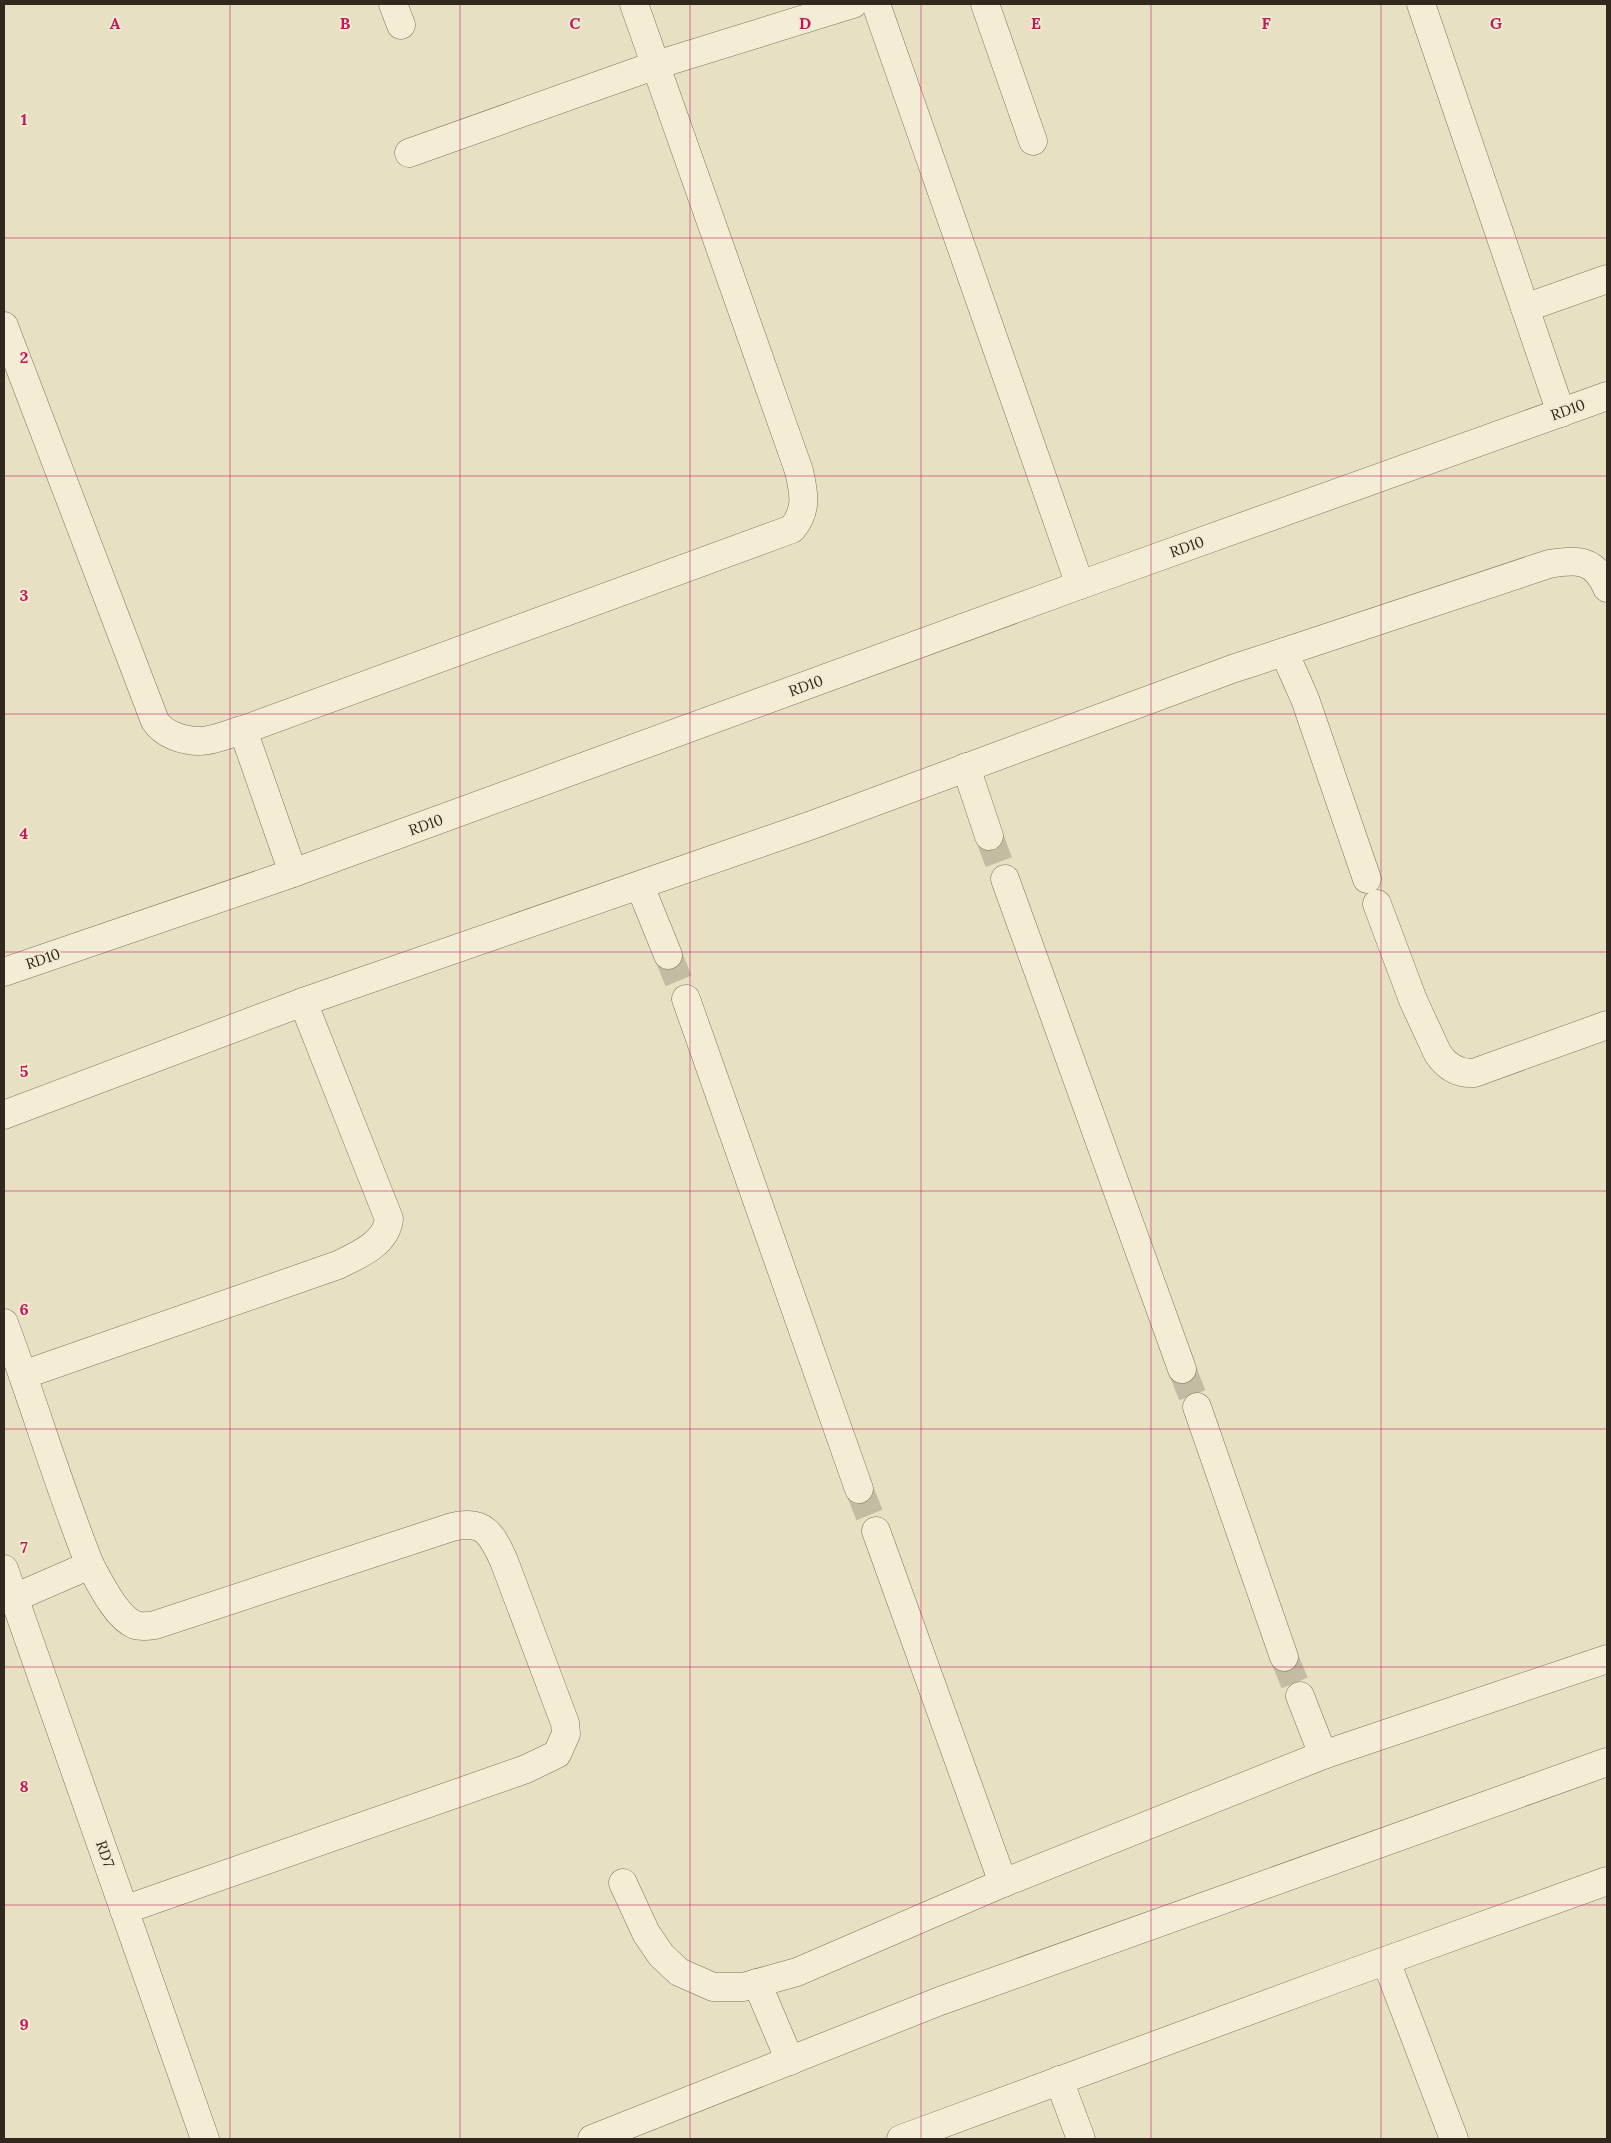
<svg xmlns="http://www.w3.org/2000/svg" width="1611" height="2143" font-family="Lora,serif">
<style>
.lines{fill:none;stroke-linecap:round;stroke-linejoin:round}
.minor-tunnel{stroke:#c3bba2;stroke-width:28;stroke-dasharray:28 14;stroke-linecap:butt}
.minor-casing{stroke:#7f725c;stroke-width:29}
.minor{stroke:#f3edd5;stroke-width:28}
.grid{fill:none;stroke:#c2185b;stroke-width:1;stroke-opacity:0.55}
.labels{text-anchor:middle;stroke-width:4;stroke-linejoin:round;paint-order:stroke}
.street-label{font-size:15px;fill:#31291e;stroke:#f0ead1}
.grid-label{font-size:16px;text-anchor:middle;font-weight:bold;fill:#c2185b;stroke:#f0ead1;stroke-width:4;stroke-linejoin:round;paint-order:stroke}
</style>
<rect width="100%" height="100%" fill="#e7e0c3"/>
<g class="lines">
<g class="minor-tunnel">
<polyline points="989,836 1005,879"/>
<polyline points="668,955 686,999"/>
<polyline points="1182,1369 1197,1407"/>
<polyline points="859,1489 876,1531"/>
<polyline points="1284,1657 1300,1696"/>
</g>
<g class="minor-casing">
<g id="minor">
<polyline points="393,4 401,25"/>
<polyline points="876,4 1080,585"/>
<polyline points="985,4 1033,141"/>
<polyline points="1421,4 1561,413"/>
<polyline points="409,153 656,65 853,4"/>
<polyline points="1525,308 1607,279"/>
<path d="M4,326L155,721C164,735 184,741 200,741C214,741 230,733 243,730"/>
<path d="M1284,652L1549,564C1577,559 1595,559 1607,588"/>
<polyline points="966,767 989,836"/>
<path d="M293,873L243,730L792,529C808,510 804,493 799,471L634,4"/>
<polyline points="1005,879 1182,1369"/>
<polyline points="640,886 668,955"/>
<path d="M1377,904L1413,1000L1438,1054C1447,1067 1459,1074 1474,1073L1607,1025"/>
<polyline points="4,972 293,873 1080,585 1607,396"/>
<polyline points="686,999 859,1489"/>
<polyline points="4,1115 303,1002 812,825 1232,669 1284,652 1305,699 1367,879"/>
<path d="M4,1323C34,1403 58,1485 90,1565L14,1598"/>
<path d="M23,1375L338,1265C358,1255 386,1244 389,1219L303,1002"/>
<polyline points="1197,1407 1284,1657"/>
<polyline points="876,1531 1003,1883"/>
<path d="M90,1565C100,1583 116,1617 135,1625C141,1627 149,1626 155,1625L452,1527C485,1519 492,1535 504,1561L565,1723L566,1734L557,1754L526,1769L124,1910"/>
<polyline points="4,1569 205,2139"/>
<polyline points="1300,1696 1323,1755"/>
<polyline points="623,1883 646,1933 661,1955 679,1972 713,1987 743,1987 797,1972 1003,1883 1323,1755 1607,1659"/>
<polyline points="1386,1961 1454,2139"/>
<polyline points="757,1983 790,2061"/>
<polyline points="1059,2080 1081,2139"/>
<polyline points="592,2139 940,2001 1607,1762"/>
<polyline points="901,2139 1335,1979 1607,1881"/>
</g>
</g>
<use href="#minor" class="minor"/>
</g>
<path class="grid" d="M230,4V2139M460,4V2139M690,4V2139M921,4V2139M1151,4V2139M1381,4V2139M4,238H1607M4,476H1607M4,714H1607M4,952H1607M4,1191H1607M4,1429H1607M4,1667H1607M4,1905H1607"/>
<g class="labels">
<g class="street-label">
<text transform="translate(1568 410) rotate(-20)" y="5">RD10</text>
<text transform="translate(1187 547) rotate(-20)" y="5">RD10</text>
<text transform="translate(806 686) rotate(-20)" y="5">RD10</text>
<text transform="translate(426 825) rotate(-20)" y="5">RD10</text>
<text transform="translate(43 959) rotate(-19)" y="5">RD10</text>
<text transform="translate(105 1854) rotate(71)" y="5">RD7</text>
</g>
</g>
<g class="grid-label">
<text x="115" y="29">A</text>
<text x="345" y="29">B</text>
<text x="575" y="29">C</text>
<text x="805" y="29">D</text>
<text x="1036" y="29">E</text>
<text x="1266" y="29">F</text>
<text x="1496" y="29">G</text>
<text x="24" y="125">1</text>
<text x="24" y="363">2</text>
<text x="24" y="601">3</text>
<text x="24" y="839">4</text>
<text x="24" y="1077">5</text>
<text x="24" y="1315">6</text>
<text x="24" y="1553">7</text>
<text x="24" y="1792">8</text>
<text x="24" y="2030">9</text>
</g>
<rect width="1611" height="2143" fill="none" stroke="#31291e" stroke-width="10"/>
</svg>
